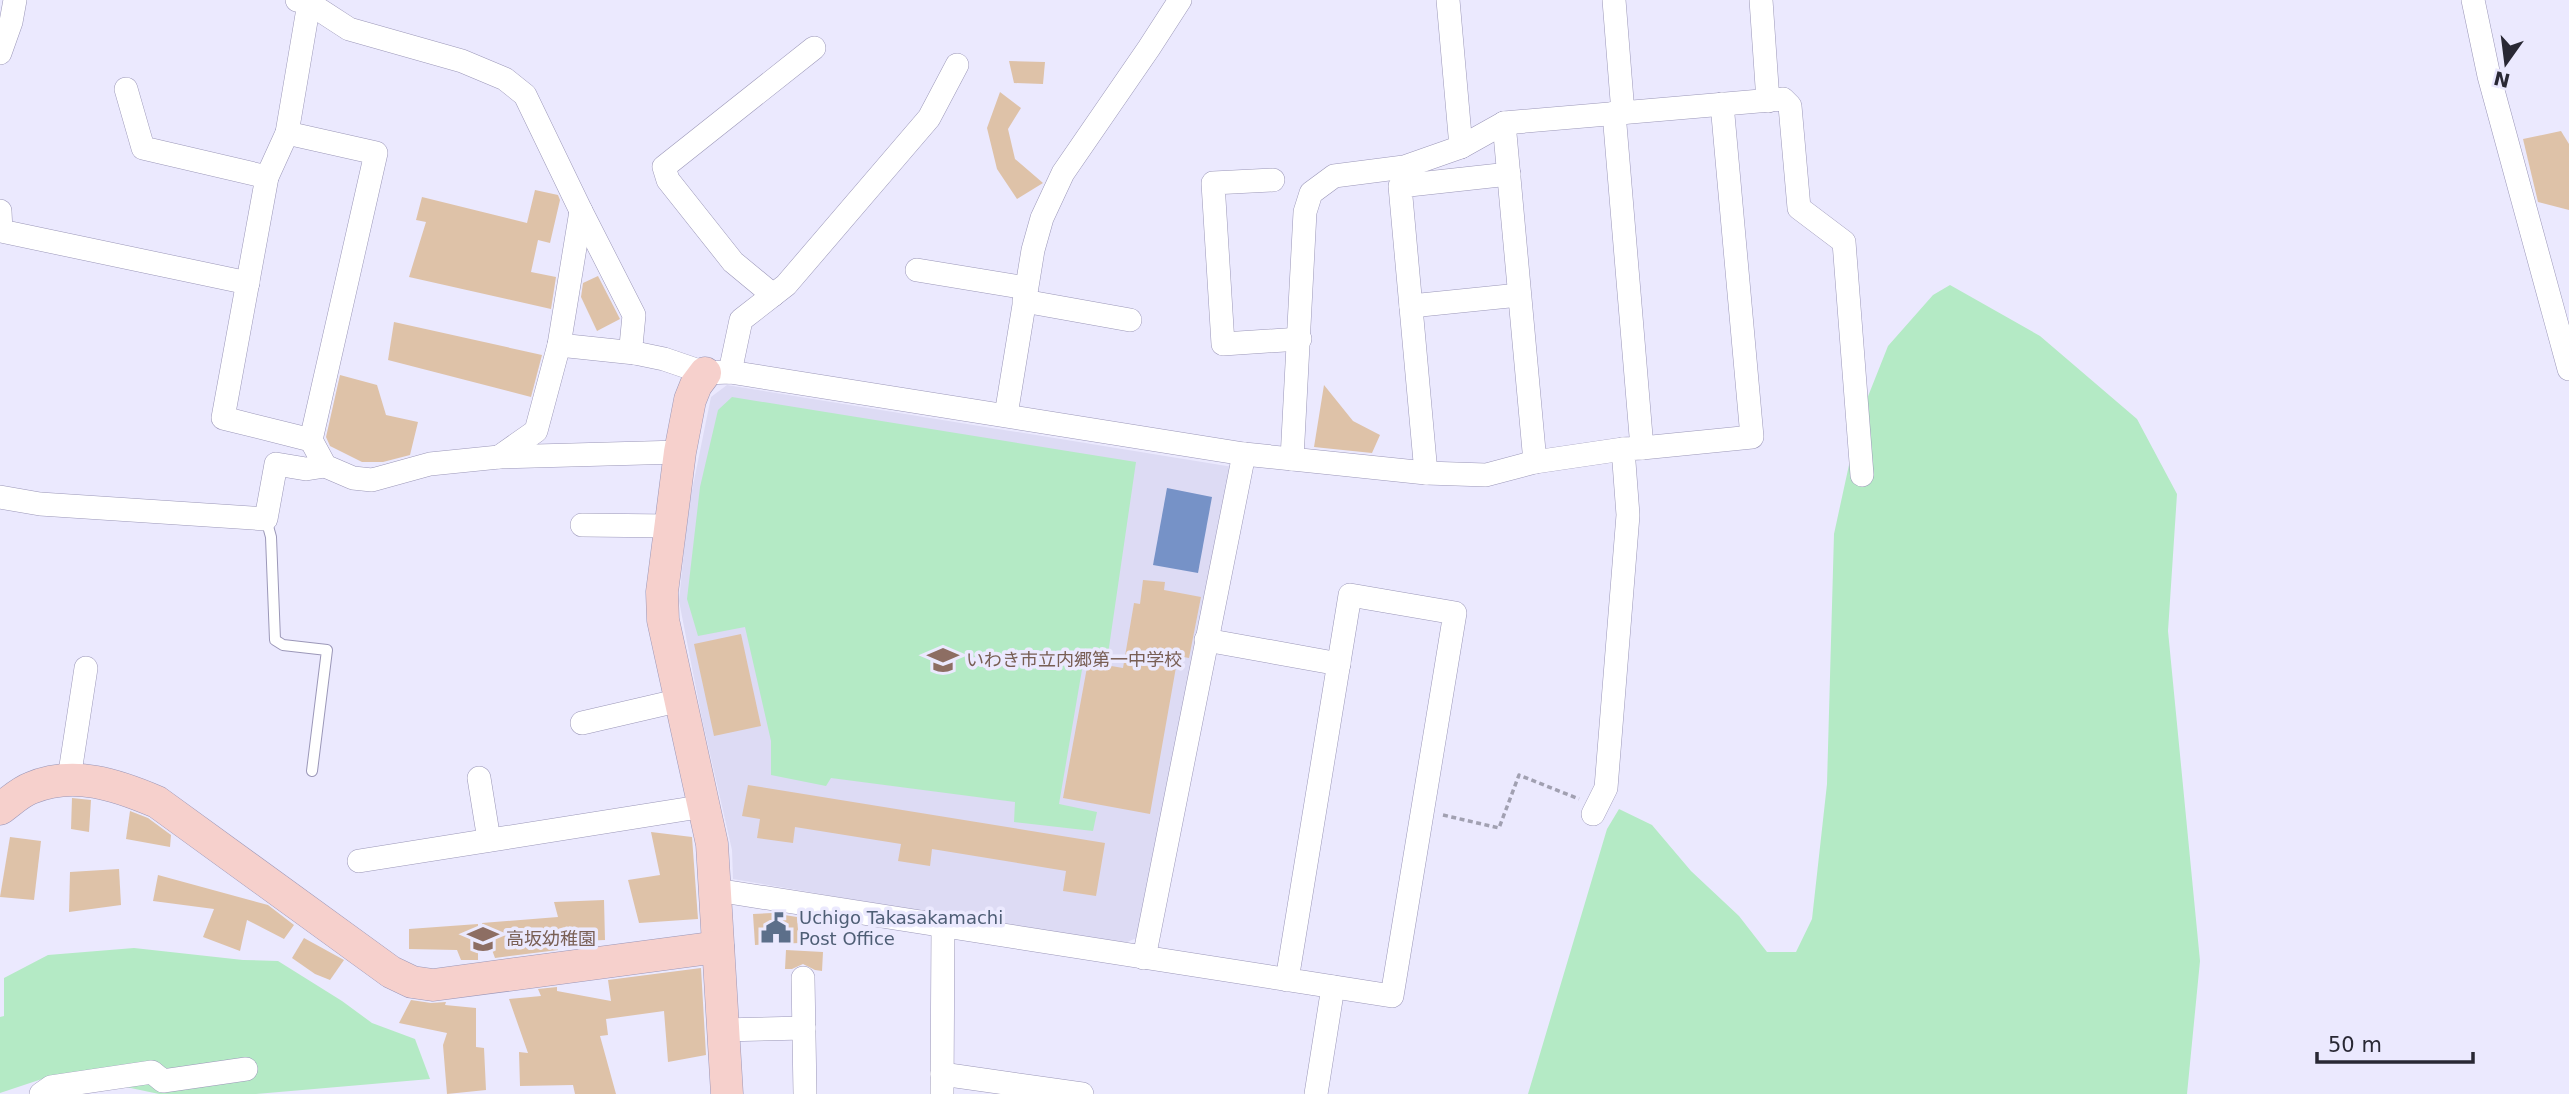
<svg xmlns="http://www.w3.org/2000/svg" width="2569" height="1094" font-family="'DejaVu Sans','Noto Sans JP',sans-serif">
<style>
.built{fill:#dddbf4}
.green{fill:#b4eac5}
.water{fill:#7692c7}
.building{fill:#dec2a8}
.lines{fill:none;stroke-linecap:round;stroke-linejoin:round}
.lane-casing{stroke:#9b97b8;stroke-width:12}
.street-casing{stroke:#9b97b8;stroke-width:24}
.secondary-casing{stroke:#9b97b8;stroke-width:33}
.path{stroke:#a1a0b1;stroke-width:3.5;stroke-dasharray:5 3.5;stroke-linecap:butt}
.lane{stroke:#fff;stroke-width:10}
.street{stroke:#fff;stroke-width:23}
.secondary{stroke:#f6d0cc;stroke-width:32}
.labels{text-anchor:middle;stroke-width:7;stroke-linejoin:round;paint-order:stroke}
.education-label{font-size:18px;fill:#785e54;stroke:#ebe9fe;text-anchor:start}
.service-label{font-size:18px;fill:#4e5e75;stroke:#ebe9fe;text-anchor:start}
</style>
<rect width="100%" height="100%" fill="#ebe9fe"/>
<polygon class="built" points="727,385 1233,467 1139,937 1120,945 733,879 732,850 702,719 679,601 688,510 711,397"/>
<g class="green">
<polygon points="1950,285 2040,336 2137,419 2177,494 2168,631 2200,961 2187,1094 1528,1094 1607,829 1619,809 1652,825 1691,871 1739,916 1767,952 1796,952 1812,919 1827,784 1834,534 1859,419 1888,346 1933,295"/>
<polygon points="732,397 1136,462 1107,661 1084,658 1059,804 1097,812 1093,831 1014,822 1015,802 831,778 826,786 771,775 771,741 745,627 698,636 687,599 700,487 718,410"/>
<polygon points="134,948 243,960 278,961 342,1001 372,1023 415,1039 430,1079 256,1094 159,1094 74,1076 42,1079 0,1093 0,1017 4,1016 4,978 48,955"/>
</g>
<polygon class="water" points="1167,488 1212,497 1198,573 1153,565"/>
<g class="building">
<polygon points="1009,61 1045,62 1043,84 1014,83"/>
<polygon points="1000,92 1021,108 1008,129 1015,159 1043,183 1017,199 997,169 987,128"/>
<polygon points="2561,131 2569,144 2569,210 2538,202 2523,139"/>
<polygon points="535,190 558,195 560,200 550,243 538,240 531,272 556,277 551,309 409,277 426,222 416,220 422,197 527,223"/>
<polygon points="598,276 620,319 597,331 581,297 583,283"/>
<polygon points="394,322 542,355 531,397 388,360"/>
<polygon points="340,375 377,385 386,415 418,422 410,455 383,462 362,462 330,446 326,437"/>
<polygon points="1324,385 1353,421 1380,435 1372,453 1314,447"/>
<polygon points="1143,580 1165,582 1164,590 1201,597 1189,658 1178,656 1150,814 1063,798 1088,662 1123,668 1134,603 1140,604"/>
<polygon points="741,634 761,726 714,736 694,644"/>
<polygon points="748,785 1105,843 1096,896 1063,891 1066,871 932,849 930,866 898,861 901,844 795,827 793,843 757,838 760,819 742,816"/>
<polygon points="72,798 91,800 89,832 71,829"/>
<polygon points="130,811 148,818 171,835 170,847 126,839"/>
<polygon points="651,832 692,837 698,919 639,923 628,880 660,875"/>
<polygon points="10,837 41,841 34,900 0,897"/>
<polygon points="119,869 121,905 69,912 70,872"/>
<polygon points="158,875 268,905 294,925 284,939 247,920 240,951 203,937 214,909 153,901"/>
<polygon points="604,900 605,940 557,942 558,950 495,958 482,923 558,917 554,902"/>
<polygon points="772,913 797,917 799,943 755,945 753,914"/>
<polygon points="478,924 478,960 461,960 457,950 409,949 409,929"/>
<polygon points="304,938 344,960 330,980 315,974 292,958"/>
<polygon points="786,950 823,952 822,971 815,970 803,964 792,969 785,969"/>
<polygon points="701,968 706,1055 668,1062 664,1011 606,1019 608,1035 600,1036 616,1094 575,1094 573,1085 520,1086 519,1052 528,1053 509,999 541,996 538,989 557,987 557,991 611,1001 608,980"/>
<polygon points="411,1000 431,1003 446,1002 445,1005 476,1008 476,1047 484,1048 486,1090 447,1094 443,1045 447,1033 399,1023"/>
</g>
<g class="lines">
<g class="lane-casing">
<polyline id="lane" points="266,519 271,537 275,640 283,645 327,650 312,771"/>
</g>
<g class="street-casing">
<g id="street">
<polyline points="297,0 309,3 349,29 462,61 505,79 525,95 581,211 634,315 631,346 635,353 664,359 705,373 730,372 1244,454 1426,473 1486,475 1535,462 1623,449"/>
<polyline points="1614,0 1623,113"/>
<polyline points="1761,0 1768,101"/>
<polyline points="2473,0 2489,76 2569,369"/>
<polyline points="309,3 287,133 267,177 223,418 311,440"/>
<polyline points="0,53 11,22 15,0"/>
<polyline points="126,89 143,148 267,177"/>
<polyline points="1504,123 1535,462"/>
<polyline points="287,133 376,153 311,440 325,466 353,478 372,480 430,464 499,457 680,452"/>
<polyline points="1461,147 1504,123 1783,99 1790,106 1799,208 1844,242 1862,475"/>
<polyline points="1273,180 1213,183 1223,344 1300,339"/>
<polyline points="0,211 1,231 248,283"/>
<polyline points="917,270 1026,288"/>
<polyline points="773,295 733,262 668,180 664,167 814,48"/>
<polyline points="1024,301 1130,320"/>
<polyline points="1411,306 1519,295"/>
<polyline points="559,345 635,353"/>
<polyline points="730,372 741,320 786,285 929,118 957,65"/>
<polyline points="1006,415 1033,250 1042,218 1063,173 1149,48 1180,0"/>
<polyline points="1642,448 1752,437 1722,104"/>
<polyline points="499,457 536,431 559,345 581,211"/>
<polyline points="1292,459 1305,212 1311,193 1334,176 1404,167 1461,147 1448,0"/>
<polyline points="1426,473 1400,186 1509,174"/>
<polyline points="0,497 40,504 266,519 276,464 306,469 325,466"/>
<polyline points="582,525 670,526"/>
<polyline points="1206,640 1339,664"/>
<polyline points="582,723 681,700"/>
<polyline points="479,778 489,840"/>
<polyline points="69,779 86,668"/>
<polyline points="1593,814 1606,788 1628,515 1623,449 1642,448 1614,113"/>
<polyline points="359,861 705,806"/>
<polyline points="716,890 1392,996 1455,613 1350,595 1287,980"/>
<polyline points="1144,958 1244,454"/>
<polyline points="803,978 805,1094"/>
<polyline points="722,1030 804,1028"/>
<polyline points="942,1074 1082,1094"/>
<polyline points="41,1094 51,1087 152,1072 163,1081 246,1069"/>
<polyline points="942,1094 943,925"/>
<polyline points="1316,1094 1333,987"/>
</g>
</g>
<g class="secondary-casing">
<g id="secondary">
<polyline points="705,373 696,385 690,400 680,452 662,592 663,620 712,844 727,1094"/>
<path d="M0,809C10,802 20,792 31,788C74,770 117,785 157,802L391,972L412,982L433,985L718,947"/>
</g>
</g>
<polyline class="path" points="1443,815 1499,828 1519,775 1579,799"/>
<use href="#lane" class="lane"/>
<use href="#street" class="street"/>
<use href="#secondary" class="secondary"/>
</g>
<defs>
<g id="school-bare" transform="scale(2.415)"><path d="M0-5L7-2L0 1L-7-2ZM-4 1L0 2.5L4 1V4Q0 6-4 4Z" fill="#8d6e63" stroke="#ebe9fe" stroke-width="2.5" paint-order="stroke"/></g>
<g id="civic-bare" transform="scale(2.415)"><path d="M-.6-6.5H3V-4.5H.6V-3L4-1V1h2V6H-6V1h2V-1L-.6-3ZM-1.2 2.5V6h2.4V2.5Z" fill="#5c6f8a" stroke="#ebe9fe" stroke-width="2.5" paint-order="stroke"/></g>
</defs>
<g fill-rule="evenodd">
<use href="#school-bare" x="943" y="660"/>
<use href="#civic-bare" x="776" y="928"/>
<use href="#school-bare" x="483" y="939"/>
</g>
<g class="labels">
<g class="education-label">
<text x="966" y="666">いわき市立内郷第一中学校</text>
<text x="506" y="945">高坂幼稚園</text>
</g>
<g class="service-label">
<text x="799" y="924">Uchigo Takasakamachi<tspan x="799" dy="21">Post Office</tspan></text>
</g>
</g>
<g transform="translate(2506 63) rotate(194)" stroke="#ebe9fe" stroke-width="5" paint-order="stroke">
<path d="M0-5L12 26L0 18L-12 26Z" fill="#292834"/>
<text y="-10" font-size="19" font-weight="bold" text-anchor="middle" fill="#292834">N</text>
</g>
<path d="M2317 1052v10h156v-10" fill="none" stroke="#292834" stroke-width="3.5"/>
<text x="2328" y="1052" font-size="21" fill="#292834" stroke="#ebe9fe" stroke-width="5" paint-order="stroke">50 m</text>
</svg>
